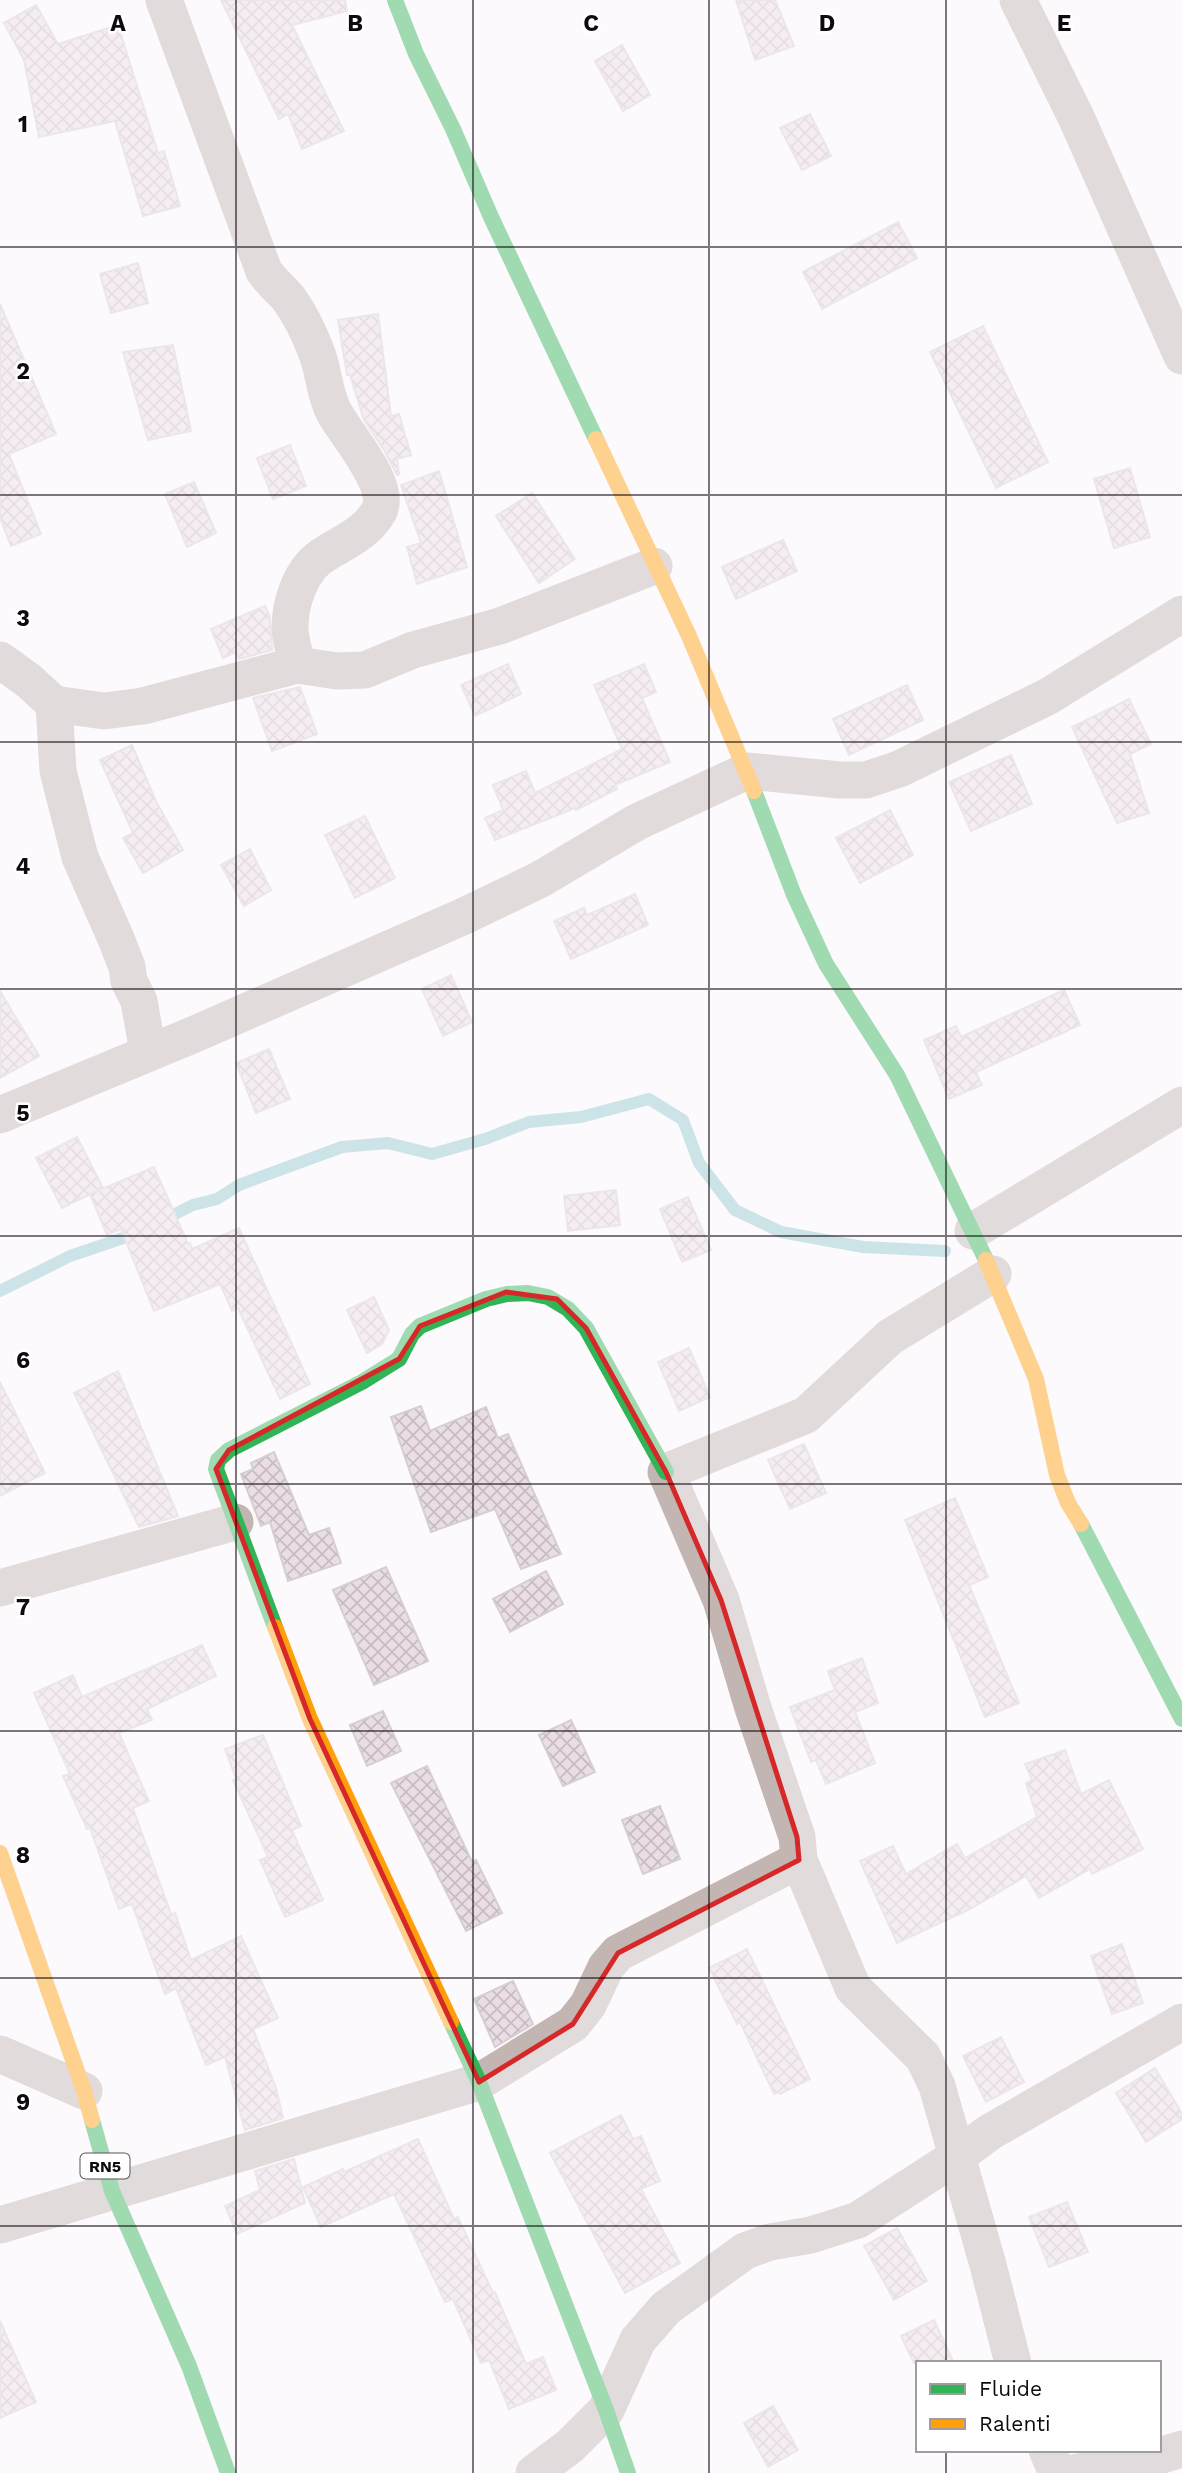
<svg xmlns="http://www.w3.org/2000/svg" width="1182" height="2473" font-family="'Work Sans',sans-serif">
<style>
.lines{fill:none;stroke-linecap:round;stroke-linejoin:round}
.stream{stroke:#90cacc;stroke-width:12}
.building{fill:url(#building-cross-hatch);stroke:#d3cfd2;stroke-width:2}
.street{stroke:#c2b5b2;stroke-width:37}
.fast{stroke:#30b455;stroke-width:16}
.slow{stroke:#ff9f0a;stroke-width:16}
.marked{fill:none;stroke:#d62828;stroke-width:5;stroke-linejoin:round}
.grid{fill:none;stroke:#0e0a0f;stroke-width:2;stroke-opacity:0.55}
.labels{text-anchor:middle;stroke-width:5;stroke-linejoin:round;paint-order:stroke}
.shield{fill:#fff;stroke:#565457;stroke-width:2}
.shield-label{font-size:16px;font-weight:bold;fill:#0e0a0f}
.grid-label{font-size:23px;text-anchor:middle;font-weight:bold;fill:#0e0a0f;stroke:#fff;stroke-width:5;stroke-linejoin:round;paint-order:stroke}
</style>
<defs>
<pattern id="building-cross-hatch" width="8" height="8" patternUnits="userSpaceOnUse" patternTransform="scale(1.75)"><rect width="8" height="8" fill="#ebdde5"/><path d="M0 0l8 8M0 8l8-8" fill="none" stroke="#c8bcc3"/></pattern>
</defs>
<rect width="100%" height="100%" fill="#fdfafe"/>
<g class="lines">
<g class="stream">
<polyline points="161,1221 193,1205 217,1199 239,1185 342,1147 388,1143 432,1154 485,1139 529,1122 581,1117 649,1099 683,1120 699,1163 735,1210 781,1232 863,1247 945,1251"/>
<polyline points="0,1291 70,1256 138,1233"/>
</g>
</g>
<g class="building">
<polygon points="221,0 345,0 347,11 292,25 344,131 302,149 288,114 279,119"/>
<polygon points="736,0 775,0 794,46 755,60"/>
<polygon points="36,5 58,44 118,25 158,153 164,151 180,206 143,216 115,121 39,137 24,60 4,23"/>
<polygon points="622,45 650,95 623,111 595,61"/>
<polygon points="810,114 831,156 802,170 780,128"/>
<polygon points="898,222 917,258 822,309 803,272"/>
<polygon points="138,263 148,303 111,313 100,274"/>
<polygon points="0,304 56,434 9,454 41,534 11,546 0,518"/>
<polygon points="378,314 391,416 399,414 411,455 397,459 399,474 397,475 384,450 364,420 350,375 347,375 338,320"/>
<polygon points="983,326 1048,462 996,488 930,352"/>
<polygon points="173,345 191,431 148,440 123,352"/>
<polygon points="290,445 306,486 273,499 257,458"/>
<polygon points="1130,468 1150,537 1114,548 1094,479"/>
<polygon points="439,471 467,567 417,584 407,547 421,543 401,485"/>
<polygon points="194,482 216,533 187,547 165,494"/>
<polygon points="532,493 575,559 539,583 496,516"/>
<polygon points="783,540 797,571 736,599 722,567"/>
<polygon points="265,606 270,617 272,650 239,659 236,652 223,658 211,629"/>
<polygon points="508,664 521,694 475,716 461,685"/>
<polygon points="644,664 656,692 642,698 670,762 615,785 617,789 576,810 575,808 495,840 485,818 503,810 493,785 526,771 535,793 622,749 594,685"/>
<polygon points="907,685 923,720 849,755 833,719"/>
<polygon points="300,687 317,734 272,751 253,698"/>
<polygon points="1129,699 1151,744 1130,754 1149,813 1117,823 1072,727"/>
<polygon points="132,745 156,801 183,850 143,873 123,838 133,833 100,760"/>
<polygon points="1011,755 1032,804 971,831 949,782"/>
<polygon points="890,810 913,855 860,883 836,838"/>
<polygon points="365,816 395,878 355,898 325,835"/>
<polygon points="250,849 271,890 244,906 221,865"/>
<polygon points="635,894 648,925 571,959 554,921 584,908 587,915"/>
<polygon points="451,975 472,1022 443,1036 422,989"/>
<polygon points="1064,990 1080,1025 976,1072 982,1085 949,1099 924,1040 956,1026 961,1037"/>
<polygon points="0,991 39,1056 0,1078"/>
<polygon points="269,1049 290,1099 256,1113 236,1063"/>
<polygon points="77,1137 103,1188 62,1208 36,1158"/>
<polygon points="154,1167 188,1244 190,1243 192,1249 239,1228 310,1384 280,1399 238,1308 232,1311 220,1284 154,1311 121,1229 107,1235 90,1194"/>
<polygon points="616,1190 620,1225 568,1231 564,1196"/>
<polygon points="688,1197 711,1250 682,1262 660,1209"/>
<polygon points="374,1297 389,1330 382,1344 367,1353 347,1310"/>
<polygon points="689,1348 710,1397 679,1411 658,1362"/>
<polygon points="118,1371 178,1516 139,1527 74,1393"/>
<polygon points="0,1382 45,1473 0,1496"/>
<polygon points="421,1406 430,1431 486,1407 498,1438 508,1434 561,1554 521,1569 495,1509 431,1532 391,1417"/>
<polygon points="804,1444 826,1493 790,1509 768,1460"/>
<polygon points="274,1452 309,1535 329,1528 341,1563 288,1581 270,1522 261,1526 241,1474 253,1469 251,1463"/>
<polygon points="955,1498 988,1577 969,1585 1019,1703 985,1717 905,1520"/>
<polygon points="386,1567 428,1661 374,1685 333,1590"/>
<polygon points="546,1571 563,1604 510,1632 493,1599"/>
<polygon points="202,1645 216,1676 147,1709 152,1720 119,1733 149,1801 133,1808 171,1914 175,1913 191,1960 241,1936 278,2018 253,2029 276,2088 283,2118 245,2130 225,2057 206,2065 176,1988 165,1994 132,1904 119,1909 90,1828 87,1829 63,1776 70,1774 34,1693 73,1675 82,1697"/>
<polygon points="862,1658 878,1703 855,1712 875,1763 826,1784 816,1760 811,1762 790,1707 835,1690 828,1671"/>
<polygon points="383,1711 401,1751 367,1766 350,1725"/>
<polygon points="571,1720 595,1772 563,1786 539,1735"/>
<polygon points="263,1735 301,1826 292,1830 323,1900 285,1917 260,1860 268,1857 233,1780 236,1779 225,1749"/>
<polygon points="1065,1750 1081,1794 1109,1780 1143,1849 1092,1874 1090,1869 1039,1898 1026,1876 970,1909 897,1943 860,1861 893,1846 906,1874 957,1844 965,1858 1037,1817 1026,1783 1032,1780 1025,1764"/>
<polygon points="427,1766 472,1862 476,1860 502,1913 466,1931 391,1783"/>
<polygon points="660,1806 680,1859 643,1874 622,1820"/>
<polygon points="1122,1944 1143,2003 1112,2014 1091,1956"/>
<polygon points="747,1949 810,2079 780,2094 779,2092 774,2094 740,2022 737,2024 709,1968"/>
<polygon points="513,1981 533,2024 495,2047 474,1999"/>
<polygon points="1001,2037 1024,2082 986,2102 963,2056"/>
<polygon points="1155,2068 1182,2114 1182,2119 1146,2142 1116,2093"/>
<polygon points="621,2115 633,2139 641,2136 660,2181 641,2189 680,2263 625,2293 550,2153"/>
<polygon points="418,2139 454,2219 458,2217 493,2293 495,2292 526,2364 543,2357 556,2390 509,2409 489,2360 481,2363 453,2299 445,2302 394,2194 321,2227 303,2187 343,2169 344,2172"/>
<polygon points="294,2159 305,2203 237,2234 225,2206 260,2190 255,2171"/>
<polygon points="1067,2202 1088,2252 1049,2267 1029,2217"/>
<polygon points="897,2228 927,2281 894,2300 864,2246"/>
<polygon points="934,2320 954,2363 914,2363 901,2336"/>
<polygon points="0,2321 36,2402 0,2418"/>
<polygon points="773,2406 798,2450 768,2467 744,2423"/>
</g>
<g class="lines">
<g class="street">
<path d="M164,0L264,271C271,282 281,289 289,299C299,313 310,335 316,351C324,370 324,394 334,412C346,435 392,485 379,511C368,532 344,542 325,554C301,568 290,602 290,628C290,640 295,653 297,665"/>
<polyline points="1018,0 1076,117 1182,356"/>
<polyline points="0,660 29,681 54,704 58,771 80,857 117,941 127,967 129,981 139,1001 148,1052"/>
<polyline points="54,704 104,711 143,706 297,665 337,671 365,670 413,650 500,626 654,566"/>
<polyline points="0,1115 195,1034 462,917 539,880 637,822 747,771 840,780 866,780 899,769 1047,697 1182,614"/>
<polyline points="973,1231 1182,1105"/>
<polyline points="993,1274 890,1337 806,1415 666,1472 721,1600 753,1708 797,1837 799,1860 853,1988 923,2057 937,2086 988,2265 1013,2363"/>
<polyline points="0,1588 235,1522"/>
<polyline points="0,2054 84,2091"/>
<polyline points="0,2225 479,2082 573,2024 588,2005 606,1967 618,1953 799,1860"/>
<polyline points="1047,2450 1057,2473"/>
<polyline points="534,2473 570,2446 606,2410 638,2340 666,2308 745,2251 770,2242 811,2235 858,2220 956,2157 990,2132 1182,2022"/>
<polyline points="1072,2473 1135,2463 1182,2449"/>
</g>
<g class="fast">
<polyline points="395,0 416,54 453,129 491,217 596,439"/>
<polyline points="754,791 794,895 826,964 897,1075 986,1260"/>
<polyline points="1081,1524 1182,1719"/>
<polyline points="275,1627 216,1469 218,1460 229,1450 362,1382 399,1359 412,1334 420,1326 486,1299 507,1294 528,1293 548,1297 568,1309 586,1328 666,1472"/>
<polyline points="451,2022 479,2082 606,2410 628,2473"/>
<polyline points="92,2120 112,2191 189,2366 228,2473"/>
</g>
<g class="slow">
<polyline points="596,439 689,636 754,791"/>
<polyline points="986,1260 1036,1379 1057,1475 1068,1503 1081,1524"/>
<polyline points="275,1627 310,1719 451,2022"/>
<polyline points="0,1853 84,2091 92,2120"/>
</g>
</g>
<path d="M0 0H1182V2473H0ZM506,1292L557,1299L586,1328L666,1472L721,1600L797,1837L799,1860L618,1953L573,2024L479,2082L310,1719L216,1469L229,1450L399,1359L420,1326Z" fill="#fdfafe" fill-opacity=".55" fill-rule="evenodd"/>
<path class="marked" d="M506,1292L557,1299L586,1328L666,1472L721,1600L797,1837L799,1860L618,1953L573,2024L479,2082L310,1719L216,1469L229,1450L399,1359L420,1326Z"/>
<path class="grid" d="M236,0V2473M473,0V2473M709,0V2473M946,0V2363M0,247H1182M0,495H1182M0,742H1182M0,989H1182M0,1236H1182M0,1484H1182M0,1731H1182M0,1978H1182M0,2226H1182M946,2450V2473"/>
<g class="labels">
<rect class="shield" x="80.5" y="2153.5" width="49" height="25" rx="5"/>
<g class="shield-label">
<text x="105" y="2172">RN5</text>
</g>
</g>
<g class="grid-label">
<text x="118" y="31">A</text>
<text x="355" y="31">B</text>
<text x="591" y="31">C</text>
<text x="827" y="31">D</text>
<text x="1064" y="31">E</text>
<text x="23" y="132">1</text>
<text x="23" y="379">2</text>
<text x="23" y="626">3</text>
<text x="23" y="874">4</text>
<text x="23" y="1121">5</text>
<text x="23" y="1368">6</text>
<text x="23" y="1615">7</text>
<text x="23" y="1863">8</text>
<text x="23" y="2110">9</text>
</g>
<rect x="916" y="2361" width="245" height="91" fill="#ffffff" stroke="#9f9d9f" stroke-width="2"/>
<rect x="930" y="2384" width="35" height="10" fill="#30b455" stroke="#9f9d9f" stroke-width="2"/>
<text x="979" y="2396" font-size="21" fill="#0e0a0f">Fluide</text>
<rect x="930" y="2419" width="35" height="10" fill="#ff9f0a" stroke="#9f9d9f" stroke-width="2"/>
<text x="979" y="2431" font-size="21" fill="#0e0a0f">Ralenti</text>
</svg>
